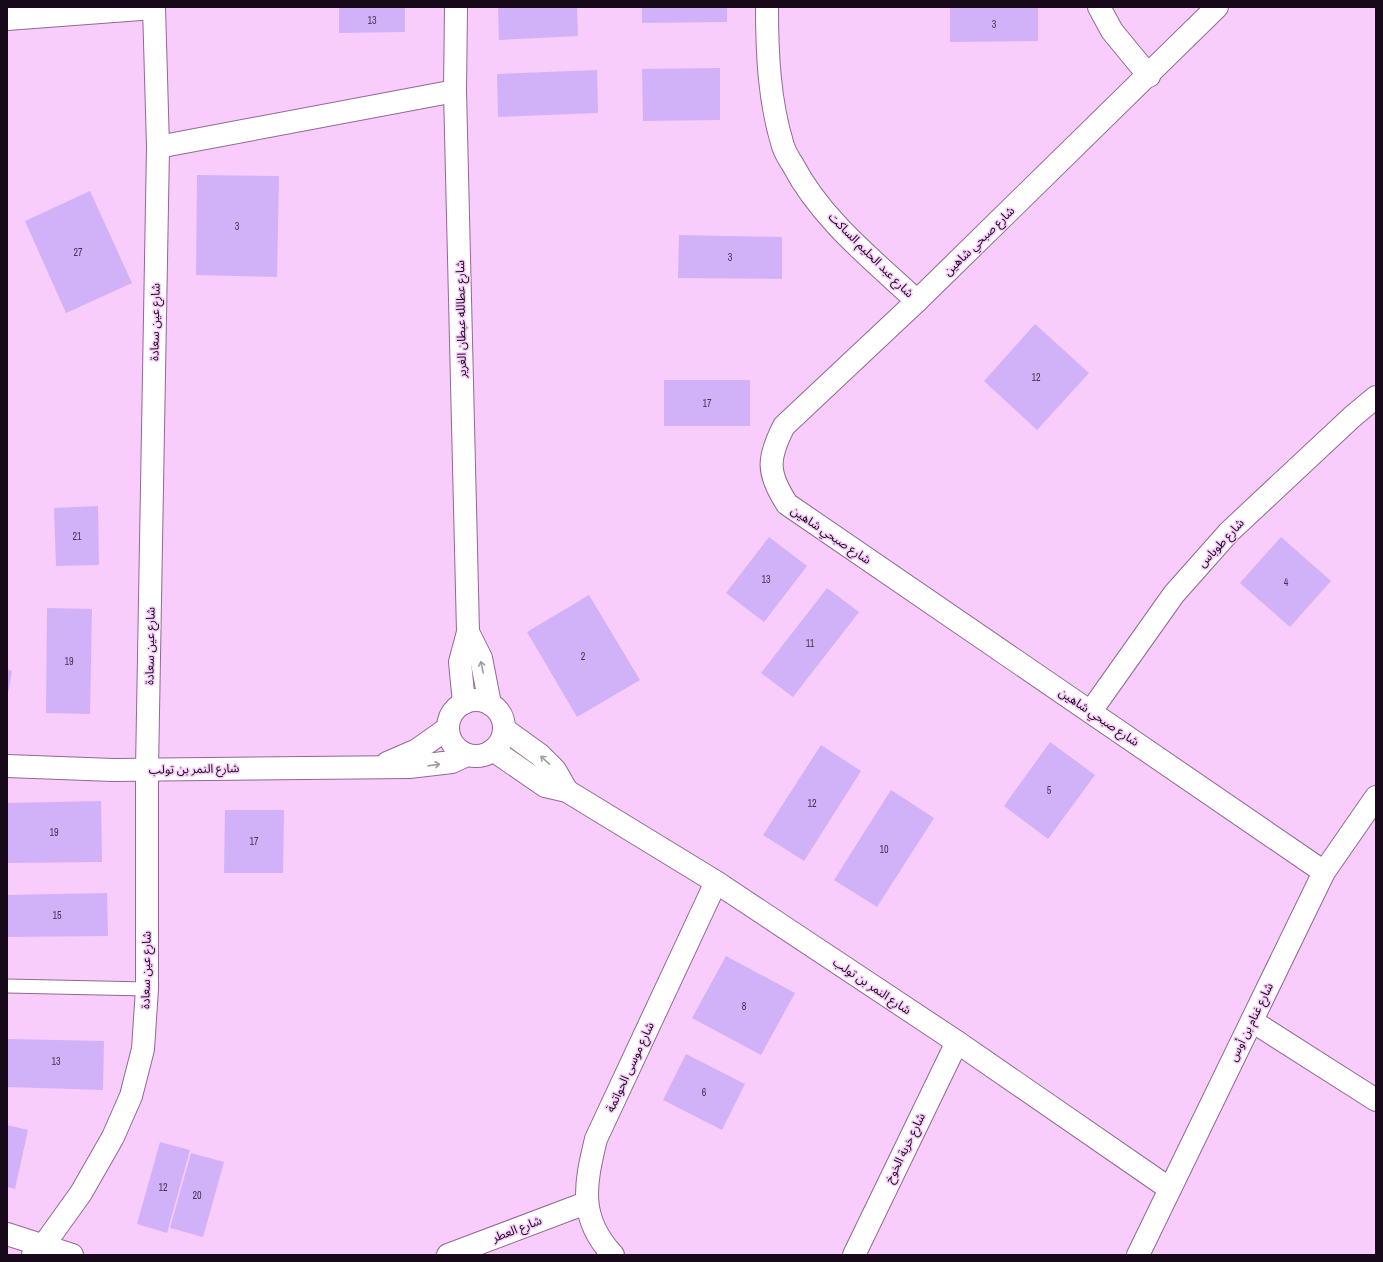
<svg xmlns="http://www.w3.org/2000/svg" width="1383" height="1262" viewBox="0 0 1383 1262" font-family="'Archivo Narrow','Noto Sans Arabic',sans-serif">
<style>
.building{fill:#d1b2f9}
.lines{fill:none;stroke-linecap:round;stroke-linejoin:round}
.service-casing{stroke:#916994;stroke-width:15}
.minor-casing{stroke:#916994;stroke-width:24}
.service{stroke:#fff;stroke-width:13}
.minor{stroke:#fff;stroke-width:22}
.oneway{stroke:#a39da3}
.labels{text-anchor:middle;stroke-width:3;stroke-linejoin:round;paint-order:stroke}
.number-label{font-size:10px;fill:#463352}
.street-label{font-size:12px;fill:#18091a;stroke:#f8ccfb}
</style>
<rect width="100%" height="100%" fill="#f8ccfb"/>
<g class="building">
<path d="M339,7h66v25l-66,1z"/>
<path d="M498,7h79l1,29 -79,4z"/>
<path d="M642,7h85v15l-85,1z"/>
<path d="M950,7h88v34l-88,1z"/>
<path d="M720,68v52l-77,1 -1,-52z"/>
<path d="M597,70l1,43 -100,4 -1,-43z"/>
<path d="M197,175l82,1 -2,101 -81,-2z"/>
<path d="M90,191l42,92 -66,30 -41,-92z"/>
<path d="M679,235l103,2v42l-104,-1z"/>
<path d="M1035,324l54,49 -52,57 -53,-49z"/>
<rect x="664" y="380" width="86" height="46"/>
<path d="M98,506l1,59 -43,1 -2,-58z"/>
<path d="M769,537l38,29 -43,56 -38,-29z"/>
<path d="M1281,537l50,44 -41,46 -50,-44z"/>
<path d="M827,588l32,24 -66,85 -32,-24z"/>
<path d="M589,595l51,85 -63,37 -50,-85z"/>
<path d="M47,608l45,1 -2,105 -44,-1z"/>
<path d="M7,669l5,2 -4,22h-1z"/>
<path d="M1050,742l45,33 -47,64 -44,-33z"/>
<path d="M821,745l40,26 -57,90 -41,-26z"/>
<path d="M891,790l43,28 -57,89 -43,-27z"/>
<path d="M101,801l1,61 -95,1v-60z"/>
<path d="M225,810h59l-1,63h-59z"/>
<path d="M107,893l1,43 -101,1v-42z"/>
<path d="M726,956l69,37 -34,62 -69,-37z"/>
<path d="M8,1039l96,2 -1,49 -96,-3z"/>
<path d="M686,1054l59,30 -23,46 -59,-30z"/>
<path d="M7,1125l21,5 -13,59 -8,-2z"/>
<path d="M160,1142l30,8 -23,83 -30,-9z"/>
<path d="M191,1153l33,9 -21,75 -33,-9z"/>
</g>
<g class="lines">
<defs>
<path id="service" d="M7,986l140,3"/>
<g id="minor">
<path d="M456,7l-1,84 13,541 -8,30 4,41"/>
<path d="M767,7c0,46 2,94 16,139 2,6 6,13 10,19 28,54 80,95 124,136"/>
<path d="M1099,7l13,24 37,45"/>
<path d="M1217,7l-300,294 -133,125c-17,33 -17,47 3,78l537,368"/>
<path d="M7,19l147,-11"/>
<path d="M158,147l297,-56"/>
<path d="M468,632l13,26 9,46"/>
<circle cx="476" cy="728" r="28"/>
<path d="M1091,711l83,-117 55,-62 123,-115 24,-20"/>
<path d="M504,729l36,26 15,15 12,21"/>
<path d="M493,750l52,36 22,5 149,91 241,160 213,147"/>
<path d="M387,763l30,-13 31,-22"/>
<path d="M7,766l106,4 296,-3 43,-5 15,-7"/>
<path d="M1252,1021l124,79"/>
<path d="M7,1234l65,21"/>
<path d="M33,1255l10,-9 38,-53 32,-56 18,-41 12,-47 4,-60v-219l11,-623 -4,-140"/>
<path d="M448,1255l138,-52"/>
<path d="M613,1255c-35,-37 -28,-71 -17,-116l120,-257"/>
<path d="M854,1255l103,-213"/>
<path d="M1138,1255l186,-383 52,-75"/>
</g>
</defs>
<use href="#service" class="service-casing"/>
<use href="#minor" class="minor-casing"/>
<use href="#service" class="service"/>
<use href="#minor" class="minor"/>
</g>
<defs><path id="oneway-shaft" d="M-6 0H5M1.5-3L5.5 0L1.5 3" fill="none" stroke-width="1.6" stroke-linecap="round" stroke-linejoin="round"/></defs>
<g class="oneway">
<use href="#oneway-shaft" transform="translate(482 667) rotate(-102)"/>
<use href="#oneway-shaft" transform="translate(545 760) rotate(-137)"/>
<use href="#oneway-shaft" transform="translate(434 765) rotate(-8)"/>
</g>
<g class="labels">
<g class="number-label">
<text x="372" y="24">13</text>
<text x="994" y="28">3</text>
<text x="237" y="230">3</text>
<text x="78" y="256">27</text>
<text x="730" y="261">3</text>
<text x="1036" y="381">12</text>
<text x="707" y="407">17</text>
<text x="77" y="540">21</text>
<text x="766" y="583">13</text>
<text x="1286" y="586">4</text>
<text x="810" y="647">11</text>
<text x="583" y="660">2</text>
<text x="69" y="665">19</text>
<text x="1049" y="794">5</text>
<text x="812" y="807">12</text>
<text x="54" y="836">19</text>
<text x="254" y="845">17</text>
<text x="884" y="853">10</text>
<text x="57" y="919">15</text>
<text x="744" y="1010">8</text>
<text x="56" y="1065">13</text>
<text x="704" y="1096">6</text>
<text x="163" y="1191">12</text>
<text x="197" y="1199">20</text>
</g>
<g class="street-label">
<text transform="translate(979 241) rotate(-44)" y="4">شارع صبحي شاهين</text>
<text transform="translate(871 255) rotate(45)" y="4">شارع عبد الحليم الساكت</text>
<text transform="translate(461 319) rotate(-91)" y="4">شارع عطالله عبطان الغرير</text>
<text transform="translate(155 322) rotate(-89)" y="4">شارع عين سعادة</text>
<text transform="translate(831 535) rotate(34)" y="4">شارع صبحي شاهين</text>
<text transform="translate(1221 543) rotate(-47)" y="4">شارع طوباس</text>
<text transform="translate(150 646) rotate(-89)" y="4">شارع عين سعادة</text>
<text transform="translate(1099 717) rotate(34)" y="4">شارع صبحي شاهين</text>
<text transform="translate(194 769) rotate(-1)" y="4">شارع النمر بن تولب</text>
<text transform="translate(146 970) rotate(-89)" y="4">شارع عين سعادة</text>
<text transform="translate(872 986) rotate(34)" y="4">شارع النمر بن تولب</text>
<text transform="translate(1251 1022) rotate(-64)" y="4">شارع غنام بن أوس</text>
<text transform="translate(630 1067) rotate(-65)" y="4">شارع موسى الحواتمة</text>
<text transform="translate(905 1148) rotate(-64)" y="4">شارع خربة الخوخ</text>
<text transform="translate(517 1229) rotate(-21)" y="4">شارع العطر</text>
</g>
</g>
<rect width="1383" height="1262" fill="none" stroke="#18091a" stroke-width="16"/>
</svg>
